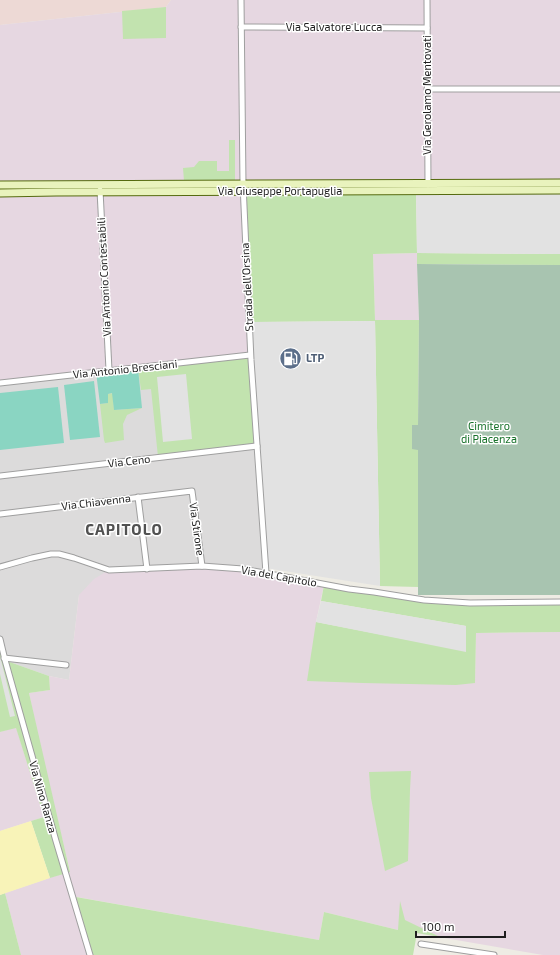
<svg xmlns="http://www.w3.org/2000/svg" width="560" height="955" viewBox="0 0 560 955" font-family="'Exo 2',sans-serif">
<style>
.residential{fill:#dcdbdb}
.commercial{fill:#edd9d5}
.industrial{fill:#e6d7e1}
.grass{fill:#c2e3af}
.sand{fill:#f8f3b8}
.cemetery{fill:#a8c4b0}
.pitch{fill:#8ad5c2}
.parking{fill:#e2e2e2}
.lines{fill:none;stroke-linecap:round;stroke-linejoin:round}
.street-casing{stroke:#9f9f9f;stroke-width:7}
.secondary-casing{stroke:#556a0f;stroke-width:9}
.street{stroke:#fff;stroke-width:5}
.secondary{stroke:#e9f3bd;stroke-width:7}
.labels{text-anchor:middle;stroke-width:3;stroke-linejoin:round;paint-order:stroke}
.street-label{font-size:11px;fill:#1e1e1e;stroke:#fff}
.service-label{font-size:11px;font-weight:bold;fill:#4e5e75;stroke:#fff;text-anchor:start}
.park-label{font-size:11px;fill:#167129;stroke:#fff}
.district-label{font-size:15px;font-weight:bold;letter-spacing:1px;fill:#515151;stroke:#fff}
</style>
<rect width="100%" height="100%" fill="#eeece4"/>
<path class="residential" d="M251,355l15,218 -187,22 -10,85 -20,-4 -45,-16 -4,-18v-258z"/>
<path class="commercial" d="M0,0h171l-5,7 -166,18z"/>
<g class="industrial">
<path d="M171,0h389v181l-133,6 -101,1 -83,-1 8,168 -251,29v-359l166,-18z"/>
<path d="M417,253l2,67 -44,1 -2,-67z"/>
<path d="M204,567l38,3 82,15 -8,37 159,61 1,-50 84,-1v323h-17l-145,-25 -74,-18 -5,28 -242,-43 13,58h-69l-16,-62 65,-22 -26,-106 -15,-72 21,-3 -1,-14 20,4 10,-85 15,-16 15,-9z"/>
<path d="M16,727l28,90 -44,14v-99z"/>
</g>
<g class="grass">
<path d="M166,7v31l-43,1 -1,-28z"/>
<path d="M229,140h6v40l-51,1 -1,-13 11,-1 5,-6h18v10h12z"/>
<path d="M416,191l1,62 143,1v11l-143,-1v-11l-44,1 2,66h44l-1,105h-6l1,24h5v138l-38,-1 -5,-265 -126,1 -6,-130z"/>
<path d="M250,355l7,91 -99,11 -7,-68 -10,1 -3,-22z"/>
<path d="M113,393l1,17 28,-2 -15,7 -4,9 1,16 -19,3 -1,-3 -4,-36 8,-1v-9z"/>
<path d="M324,585l143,20h93v27l-84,1 -1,50 -19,2 -93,-2 -56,-2 9,-59 150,29v-25l-145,-25z"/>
<path d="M0,642l4,18 45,16 1,14 -21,3 41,179 -20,6 -19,-57 13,-4 -28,-89 -16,4z"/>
<path d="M411,771l-1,19 -2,71 -23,10 -14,-73 -2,-26z"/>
<path d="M5,893l16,62h-21v-60z"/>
<path d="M76,897l243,43 5,-28 74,18 2,-29 5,19 35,17 -23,-4 -4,22h-323z"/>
</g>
<path class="sand" d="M31,821l19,57 -50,17v-64z"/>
<path class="cemetery" d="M417,264l143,1v330h-142v-145l-6,-1v-24h6l1,-105z"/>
<g class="pitch">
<path d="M138,368l4,40 -28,2 -2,-17 -4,1v9l-8,1 -4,-32z"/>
<path d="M94,381l6,56 -30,3 -6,-55z"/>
<path d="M58,387l6,56 -64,7v-57z"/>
</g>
<g class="parking">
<path d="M560,190v64l-143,-1 -1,-62z"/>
<path d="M375,321l5,265 -115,-18 -16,-246z"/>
<path d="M186,374l6,65 -29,3 -6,-65z"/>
<path d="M321,601l145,25v26l-150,-30z"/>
<path d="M0,656l15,60 -5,1 -10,-43z"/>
</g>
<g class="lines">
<defs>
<g id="street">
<path d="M241,0l2,184 8,176 15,213"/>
<path d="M427,0l1,185"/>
<path d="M241,27l186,1"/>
<path d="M427,89h133"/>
<path d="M100,190l9,180"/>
<path d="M0,383l250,-28"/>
<path d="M0,476l257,-30"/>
<path d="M138,497l9,72"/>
<path d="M0,514l192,-23 10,75"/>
<path d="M0,567l32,-9 19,-4h8l15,4 35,12 93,-4 41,3 106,20 25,3 50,8 46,3 90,-1"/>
<path d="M0,639l5,21 51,181 34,114"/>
<path d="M4,658l62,7"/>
<path d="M421,944l73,11"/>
</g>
<g id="secondary">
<path d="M0,185l560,-2"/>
<path d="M0,193l56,-1 504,-2"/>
</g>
</defs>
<use href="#street" class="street-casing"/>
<use href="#secondary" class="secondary-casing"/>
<use href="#street" class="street"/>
<use href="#secondary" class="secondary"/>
</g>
<defs>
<symbol id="fuel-disc" viewBox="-11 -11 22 22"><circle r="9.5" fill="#5c6f8a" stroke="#fff"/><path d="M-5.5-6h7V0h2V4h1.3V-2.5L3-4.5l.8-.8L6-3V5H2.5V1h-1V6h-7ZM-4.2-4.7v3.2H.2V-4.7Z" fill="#fff"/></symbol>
</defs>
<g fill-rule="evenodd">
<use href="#fuel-disc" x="278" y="346" width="25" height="25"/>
</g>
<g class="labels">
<g class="street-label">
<text x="334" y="31">Via Salvatore Lucca</text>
<text transform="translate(427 95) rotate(-90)" y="4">Via Gerolamo Mentovati</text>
<text x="280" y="195">Via Giuseppe Portapuglia</text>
<text transform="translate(104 277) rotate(-93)" y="4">Via Antonio Contestabili</text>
<text transform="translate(247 287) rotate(-93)" y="4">Strada dell'Orsina</text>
<text transform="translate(125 369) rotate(-6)" y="4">Via Antonio Bresciani</text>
<text transform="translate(129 461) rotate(-7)" y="4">Via Ceno</text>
<text transform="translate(96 502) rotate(-7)" y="4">Via Chiavenna</text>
<text transform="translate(197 529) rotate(82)" y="4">Via Stirone</text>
<text transform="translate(279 576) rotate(10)" y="4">Via del Capitolo</text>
<text transform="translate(43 797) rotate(74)" y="4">Via Nino Ranza</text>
</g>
<g class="service-label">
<text x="306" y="362">LTP</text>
</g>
<g class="park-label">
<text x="489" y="430">Cimitero<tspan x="489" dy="13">di Piacenza</tspan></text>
</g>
<g class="district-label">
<text x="124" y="535">CAPITOLO</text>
</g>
</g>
<path d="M416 931v6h89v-6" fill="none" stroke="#1e1e1e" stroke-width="2"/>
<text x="422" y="931" font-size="12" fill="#1e1e1e" stroke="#ffffff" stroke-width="3" paint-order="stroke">100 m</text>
</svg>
